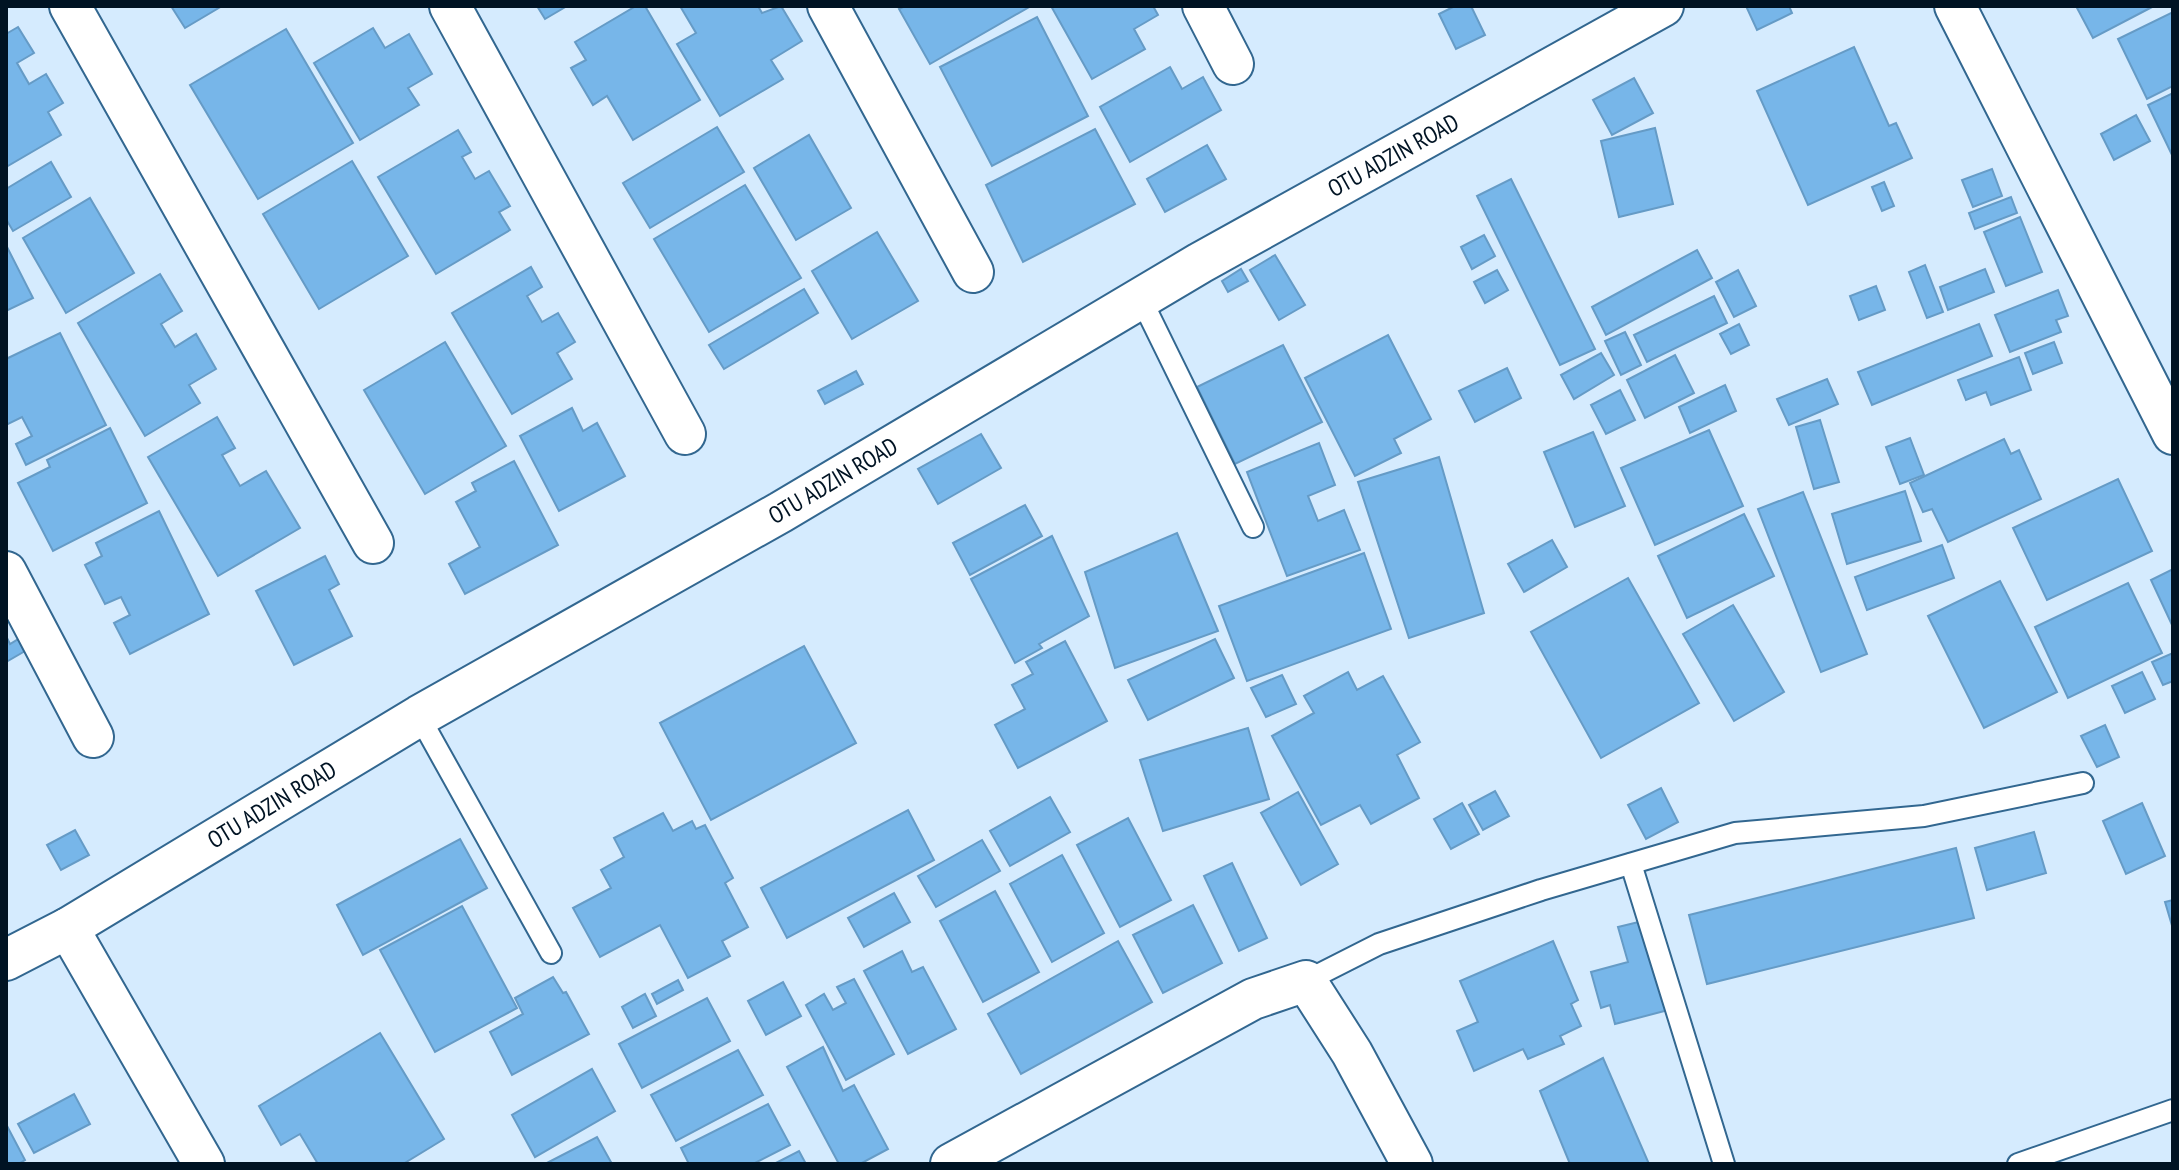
<svg xmlns="http://www.w3.org/2000/svg" width="2179" height="1170" viewBox="0 0 2179 1170" font-family="'PT Sans Narrow',sans-serif">
<style>
.building{fill:#77b6e9;stroke:#659bc6;stroke-width:2}
.lines{fill:none;stroke-linecap:round;stroke-linejoin:round}
.service-casing{stroke:#326790;stroke-width:24}
.minor-casing{stroke:#326790;stroke-width:44}
.service{stroke:#fff;stroke-width:20}
.minor{stroke:#fff;stroke-width:40}
.labels{text-anchor:middle;stroke-width:6;stroke-linejoin:round;paint-order:stroke}
.street-label{font-size:24px;fill:#001323;stroke:#f5f5f5}
</style>
<rect width="100%" height="100%" fill="#d5ebfe"/>
<g class="building">
<path d="M171,6h51l-37,22z"/>
<path d="M537,6h30l-22,13z"/>
<path d="M636,6h9l55,94 -67,40 -26,-44 -14,9 -22,-37 15,-8 -11,-18z"/>
<path d="M680,6h78l4,7 19,-7 21,35 -31,19 12,19 -63,37 -43,-72 19,-11z"/>
<path d="M905,6h126l-101,58 -31,-55z"/>
<path d="M1051,6h102l5,9 -24,14 11,20 -53,30z"/>
<path d="M1455,6h16l14,29 -29,14 -17,-35z"/>
<path d="M1746,6h43l3,7 -35,17z"/>
<path d="M2076,6h78l-61,32z"/>
<path d="M2173,12v74l-26,13 -29,-60z"/>
<path d="M1037,17l51,99 -96,50 -52,-99z"/>
<path d="M18,27l16,26 -17,10 12,21 17,-10 17,29 -15,9 13,23 -55,32v-133z"/>
<path d="M373,28l12,20 24,-14 23,40 -24,14 11,17 -59,35 -46,-77z"/>
<path d="M286,29l67,114 -95,56 -68,-114z"/>
<path d="M1854,47l35,79 7,-3 16,35 -104,47 -51,-114z"/>
<path d="M1170,67l12,22 21,-12 18,33 -91,52 -30,-55z"/>
<path d="M1634,78l19,35 -41,22 -19,-35z"/>
<path d="M2173,93v64l-25,-52z"/>
<path d="M2136,115l14,26 -36,19 -13,-26z"/>
<path d="M717,127l27,45 -94,56 -27,-45z"/>
<path d="M1655,128l18,76 -54,13 -18,-76z"/>
<path d="M1095,129l40,75 -112,58 -37,-77z"/>
<path d="M458,130l13,22 -9,5 13,22 14,-8 21,35 -11,6 11,18 -74,44 -58,-97z"/>
<path d="M809,135l42,73 -55,32 -42,-72z"/>
<path d="M1207,145l19,34 -61,33 -18,-33z"/>
<path d="M352,161l56,95 -89,53 -56,-95z"/>
<path d="M51,162l20,35 -58,34 -7,-12v-30z"/>
<path d="M1992,169l10,27 -29,11 -11,-27z"/>
<path d="M1511,179l84,170 -35,16 -83,-169z"/>
<path d="M1884,182l10,24 -12,5 -10,-24z"/>
<path d="M745,185l56,93 -92,54 -55,-93z"/>
<path d="M2011,197l6,16 -42,16 -6,-16z"/>
<path d="M90,198l44,75 -68,40 -43,-75z"/>
<path d="M2020,217l22,55 -36,14 -22,-54z"/>
<path d="M877,232l41,69 -66,38 -40,-68z"/>
<path d="M1484,235l11,21 -23,13 -11,-22z"/>
<path d="M6,245l27,53 -27,13z"/>
<path d="M1697,250l15,28 -106,57 -14,-28z"/>
<path d="M1275,255l30,50 -26,15 -29,-50z"/>
<path d="M1925,265l18,47 -16,6 -18,-46z"/>
<path d="M531,267l11,20 -15,9 15,26 16,-9 17,29 -18,11 15,26 -60,35 -60,-101z"/>
<path d="M1241,269l7,12 -20,11 -6,-11z"/>
<path d="M1985,269l9,23 -46,18 -8,-23z"/>
<path d="M1497,270l11,20 -23,13 -11,-21z"/>
<path d="M1738,270l18,36 -22,11 -18,-35z"/>
<path d="M160,274l22,37 -21,13 14,23 21,-13 20,35 -27,16 11,18 -55,33 -67,-113z"/>
<path d="M1876,286l9,24 -26,10 -9,-24z"/>
<path d="M804,289l14,24 -94,56 -15,-24z"/>
<path d="M2058,290l10,26 -12,4 5,12 -51,20 -15,-37z"/>
<path d="M1714,296l13,27 -80,39 -13,-27z"/>
<path d="M1739,324l10,21 -18,9 -11,-20z"/>
<path d="M1979,324l13,32 -120,49 -14,-33z"/>
<path d="M1625,332l16,33 -20,10 -16,-34z"/>
<path d="M60,333l46,92 -80,40 -10,-21 16,-8 -10,-19 -16,8v-66z"/>
<path d="M1388,335l43,84 -37,20 7,14 -46,23 -50,-98z"/>
<path d="M445,342l61,104 -81,48 -61,-104z"/>
<path d="M2054,342l8,21 -29,11 -8,-21z"/>
<path d="M1283,345l39,77 -87,42 -38,-77z"/>
<path d="M1601,353l13,22 -40,24 -13,-24z"/>
<path d="M1675,355l19,38 -49,25 -18,-38z"/>
<path d="M2019,357l12,33 -40,15 -5,-13 -20,8 -8,-20z"/>
<path d="M1507,368l14,30 -46,24 -16,-31z"/>
<path d="M856,371l7,13 -38,20 -7,-13z"/>
<path d="M1827,379l11,25 -49,21 -12,-26z"/>
<path d="M1725,385l11,26 -46,22 -11,-26z"/>
<path d="M1620,390l15,30 -29,14 -15,-29z"/>
<path d="M572,408l11,23 14,-8 28,53 -66,35 -39,-75z"/>
<path d="M217,417l18,31 -13,7 18,31 26,-15 34,57 -82,48 -70,-119z"/>
<path d="M1820,420l19,62 -25,7 -18,-62z"/>
<path d="M110,428l37,75 -94,48 -35,-68 32,-16 -3,-7z"/>
<path d="M1709,430l34,76 -88,39 -34,-77z"/>
<path d="M1593,432l32,74 -50,21 -31,-75z"/>
<path d="M981,434l20,34 -63,36 -20,-35z"/>
<path d="M1910,438l14,37 -24,9 -14,-37z"/>
<path d="M2004,439l7,15 8,-4 22,49 -93,43 -16,-33 -9,3 -13,-29z"/>
<path d="M1319,443l16,42 -27,11 10,25 26,-11 16,40 -73,26 -40,-104z"/>
<path d="M1439,457l45,156 -75,25 -51,-156z"/>
<path d="M514,461l44,84 -93,49 -16,-30 31,-17 -24,-45 20,-11 -4,-8z"/>
<path d="M2118,479l34,72 -105,49 -34,-72z"/>
<path d="M1905,491l16,50 -74,23 -15,-50z"/>
<path d="M1803,492l64,162 -46,18 -63,-163z"/>
<path d="M1025,505l17,31 -72,39 -17,-32z"/>
<path d="M159,511l50,103 -79,40 -16,-31 16,-8 -9,-18 -16,7 -20,-39 17,-9 -6,-13z"/>
<path d="M1744,514l30,62 -87,42 -29,-62z"/>
<path d="M1177,533l41,98 -103,37 -30,-96z"/>
<path d="M1052,536l37,80 -50,28 3,4 -27,15 -44,-84z"/>
<path d="M1552,540l15,27 -43,25 -16,-28z"/>
<path d="M1942,545l12,33 -87,32 -12,-33z"/>
<path d="M1364,553l27,76 -144,52 -28,-75z"/>
<path d="M325,556l14,28 -10,6 23,46 -58,29 -38,-74z"/>
<path d="M2173,569v58l-22,-47z"/>
<path d="M1628,578l71,125 -98,55 -70,-126z"/>
<path d="M2000,581l57,111 -73,36 -56,-112z"/>
<path d="M2128,583l34,70 -94,45 -33,-71z"/>
<path d="M1733,605l51,87 -50,29 -51,-87z"/>
<path d="M25,635l7,12 -26,15v-26l4,8z"/>
<path d="M1215,639l19,39 -86,42 -20,-40z"/>
<path d="M1065,641l42,80 -89,47 -23,-43 30,-16 -13,-24 21,-11 -7,-12z"/>
<path d="M804,646l52,97 -145,77 -51,-97z"/>
<path d="M2173,653v28l-10,4 -11,-23z"/>
<path d="M1348,672l9,18 26,-14 37,66 -23,13 22,43 -48,26 -11,-19 -39,20 -49,-89 42,-23 -10,-17z"/>
<path d="M2142,672l13,27 -30,14 -13,-27z"/>
<path d="M1282,675l14,29 -30,13 -15,-29z"/>
<path d="M2105,725l14,32 -22,10 -16,-31z"/>
<path d="M1248,728l21,71 -106,32 -23,-71z"/>
<path d="M1661,788l17,34 -32,17 -18,-34z"/>
<path d="M1495,791l14,25 -26,14 -14,-25z"/>
<path d="M1298,792l40,72 -37,21 -40,-72z"/>
<path d="M1050,797l20,35 -60,34 -20,-35z"/>
<path d="M1462,803l17,31 -28,15 -17,-30z"/>
<path d="M2142,803l23,53 -39,18 -23,-53z"/>
<path d="M908,810l26,50 -147,78 -26,-50z"/>
<path d="M663,813l10,18 19,-10 4,8 9,-4 28,53 -8,5 23,44 -26,14 8,15 -42,22 -28,-53 -60,32 -27,-49 38,-20 -10,-18 23,-13 -10,-19z"/>
<path d="M1128,818l43,82 -51,27 -43,-82z"/>
<path d="M75,830l14,25 -28,15 -14,-25z"/>
<path d="M2034,832l12,41 -59,17 -12,-42z"/>
<path d="M460,839l27,49 -124,67 -26,-50z"/>
<path d="M982,840l18,31 -64,36 -18,-31z"/>
<path d="M1956,848l18,70 -267,66 -18,-69z"/>
<path d="M1062,855l42,78 -52,29 -42,-78z"/>
<path d="M1232,863l35,75 -28,13 -35,-75z"/>
<path d="M995,891l44,81 -56,30 -43,-81z"/>
<path d="M894,893l16,29 -46,25 -16,-29z"/>
<path d="M2173,900v29l-8,-27z"/>
<path d="M1193,905l29,58 -59,30 -30,-58z"/>
<path d="M462,906l55,102 -82,44 -55,-102z"/>
<path d="M1647,920l25,89 -57,15 -5,-19 -9,3 -10,-36 37,-10 -10,-35z"/>
<path d="M1118,941l34,61 -131,72 -33,-60z"/>
<path d="M1553,941l25,59 -7,4 10,22 -21,10 4,8 -36,15 -5,-10 -49,22 -17,-40 21,-9 -18,-41z"/>
<path d="M902,951l10,21 11,-5 33,62 -48,25 -44,-83z"/>
<path d="M553,977l10,16 3,-1 23,42 -77,41 -22,-43 33,-18 -8,-16z"/>
<path d="M854,979l40,75 -48,26 -40,-75 18,-11 9,16 13,-7 -9,-16z"/>
<path d="M678,980l5,10 -26,14 -5,-10z"/>
<path d="M783,982l18,34 -35,19 -18,-34z"/>
<path d="M645,994l11,22 -23,12 -11,-21z"/>
<path d="M707,998l23,43 -88,47 -23,-44z"/>
<path d="M380,1033l64,106 -41,25h-85l-18,-30 -19,11 -22,-39z"/>
<path d="M823,1047l20,44 11,-6 34,64 -28,15h-21l-52,-97z"/>
<path d="M738,1050l25,45 -87,46 -25,-46z"/>
<path d="M1603,1058l46,106h-79l-30,-73z"/>
<path d="M592,1069l23,42 -80,46 -23,-42z"/>
<path d="M74,1094l16,30 -56,29 -16,-29z"/>
<path d="M768,1104l22,41 -37,19h-64l-8,-16z"/>
<path d="M6,1124l19,36 -7,4h-12z"/>
<path d="M597,1137l15,27h-67z"/>
<path d="M799,1151l7,13h-32z"/>
</g>
<g class="lines">
<defs>
<g id="service">
<path d="M1141,299l112,228"/>
<path d="M419,716l132,237"/>
<path d="M1631,864l93,300"/>
<path d="M1306,981l73,-37 162,-54 194,-57 189,-17 159,-33"/>
<path d="M2018,1164l155,-54"/>
</g>
<g id="minor">
<path d="M70,6l303,537"/>
<path d="M450,6l235,428"/>
<path d="M828,6l145,266"/>
<path d="M1203,6l30,58"/>
<path d="M1955,6l218,428"/>
<path d="M6,572l87,165"/>
<path d="M68,928l136,236"/>
<path id="s1" d="M6,960l62,-32 351,-212 362,-204 419,-249 463,-257"/>
<path d="M951,1164l302,-165 53,-18 46,72 60,111"/>
</g>
</defs>
<use href="#service" class="service-casing"/>
<use href="#minor" class="minor-casing"/>
<use href="#service" class="service"/>
<use href="#minor" class="minor"/>
</g>
<g class="labels">
<g class="street-label">
<text dy="8" stroke="none"><textPath href="#s1" startOffset="1604">OTU ADZIN ROAD</textPath></text>
<text dy="8" stroke="none"><textPath href="#s1" startOffset="956">OTU ADZIN ROAD</textPath></text>
<text dy="8" stroke="none"><textPath href="#s1" startOffset="308">OTU ADZIN ROAD</textPath></text>
</g>
</g>
<rect width="2179" height="1170" fill="none" stroke="#001323" stroke-width="16"/>
</svg>
